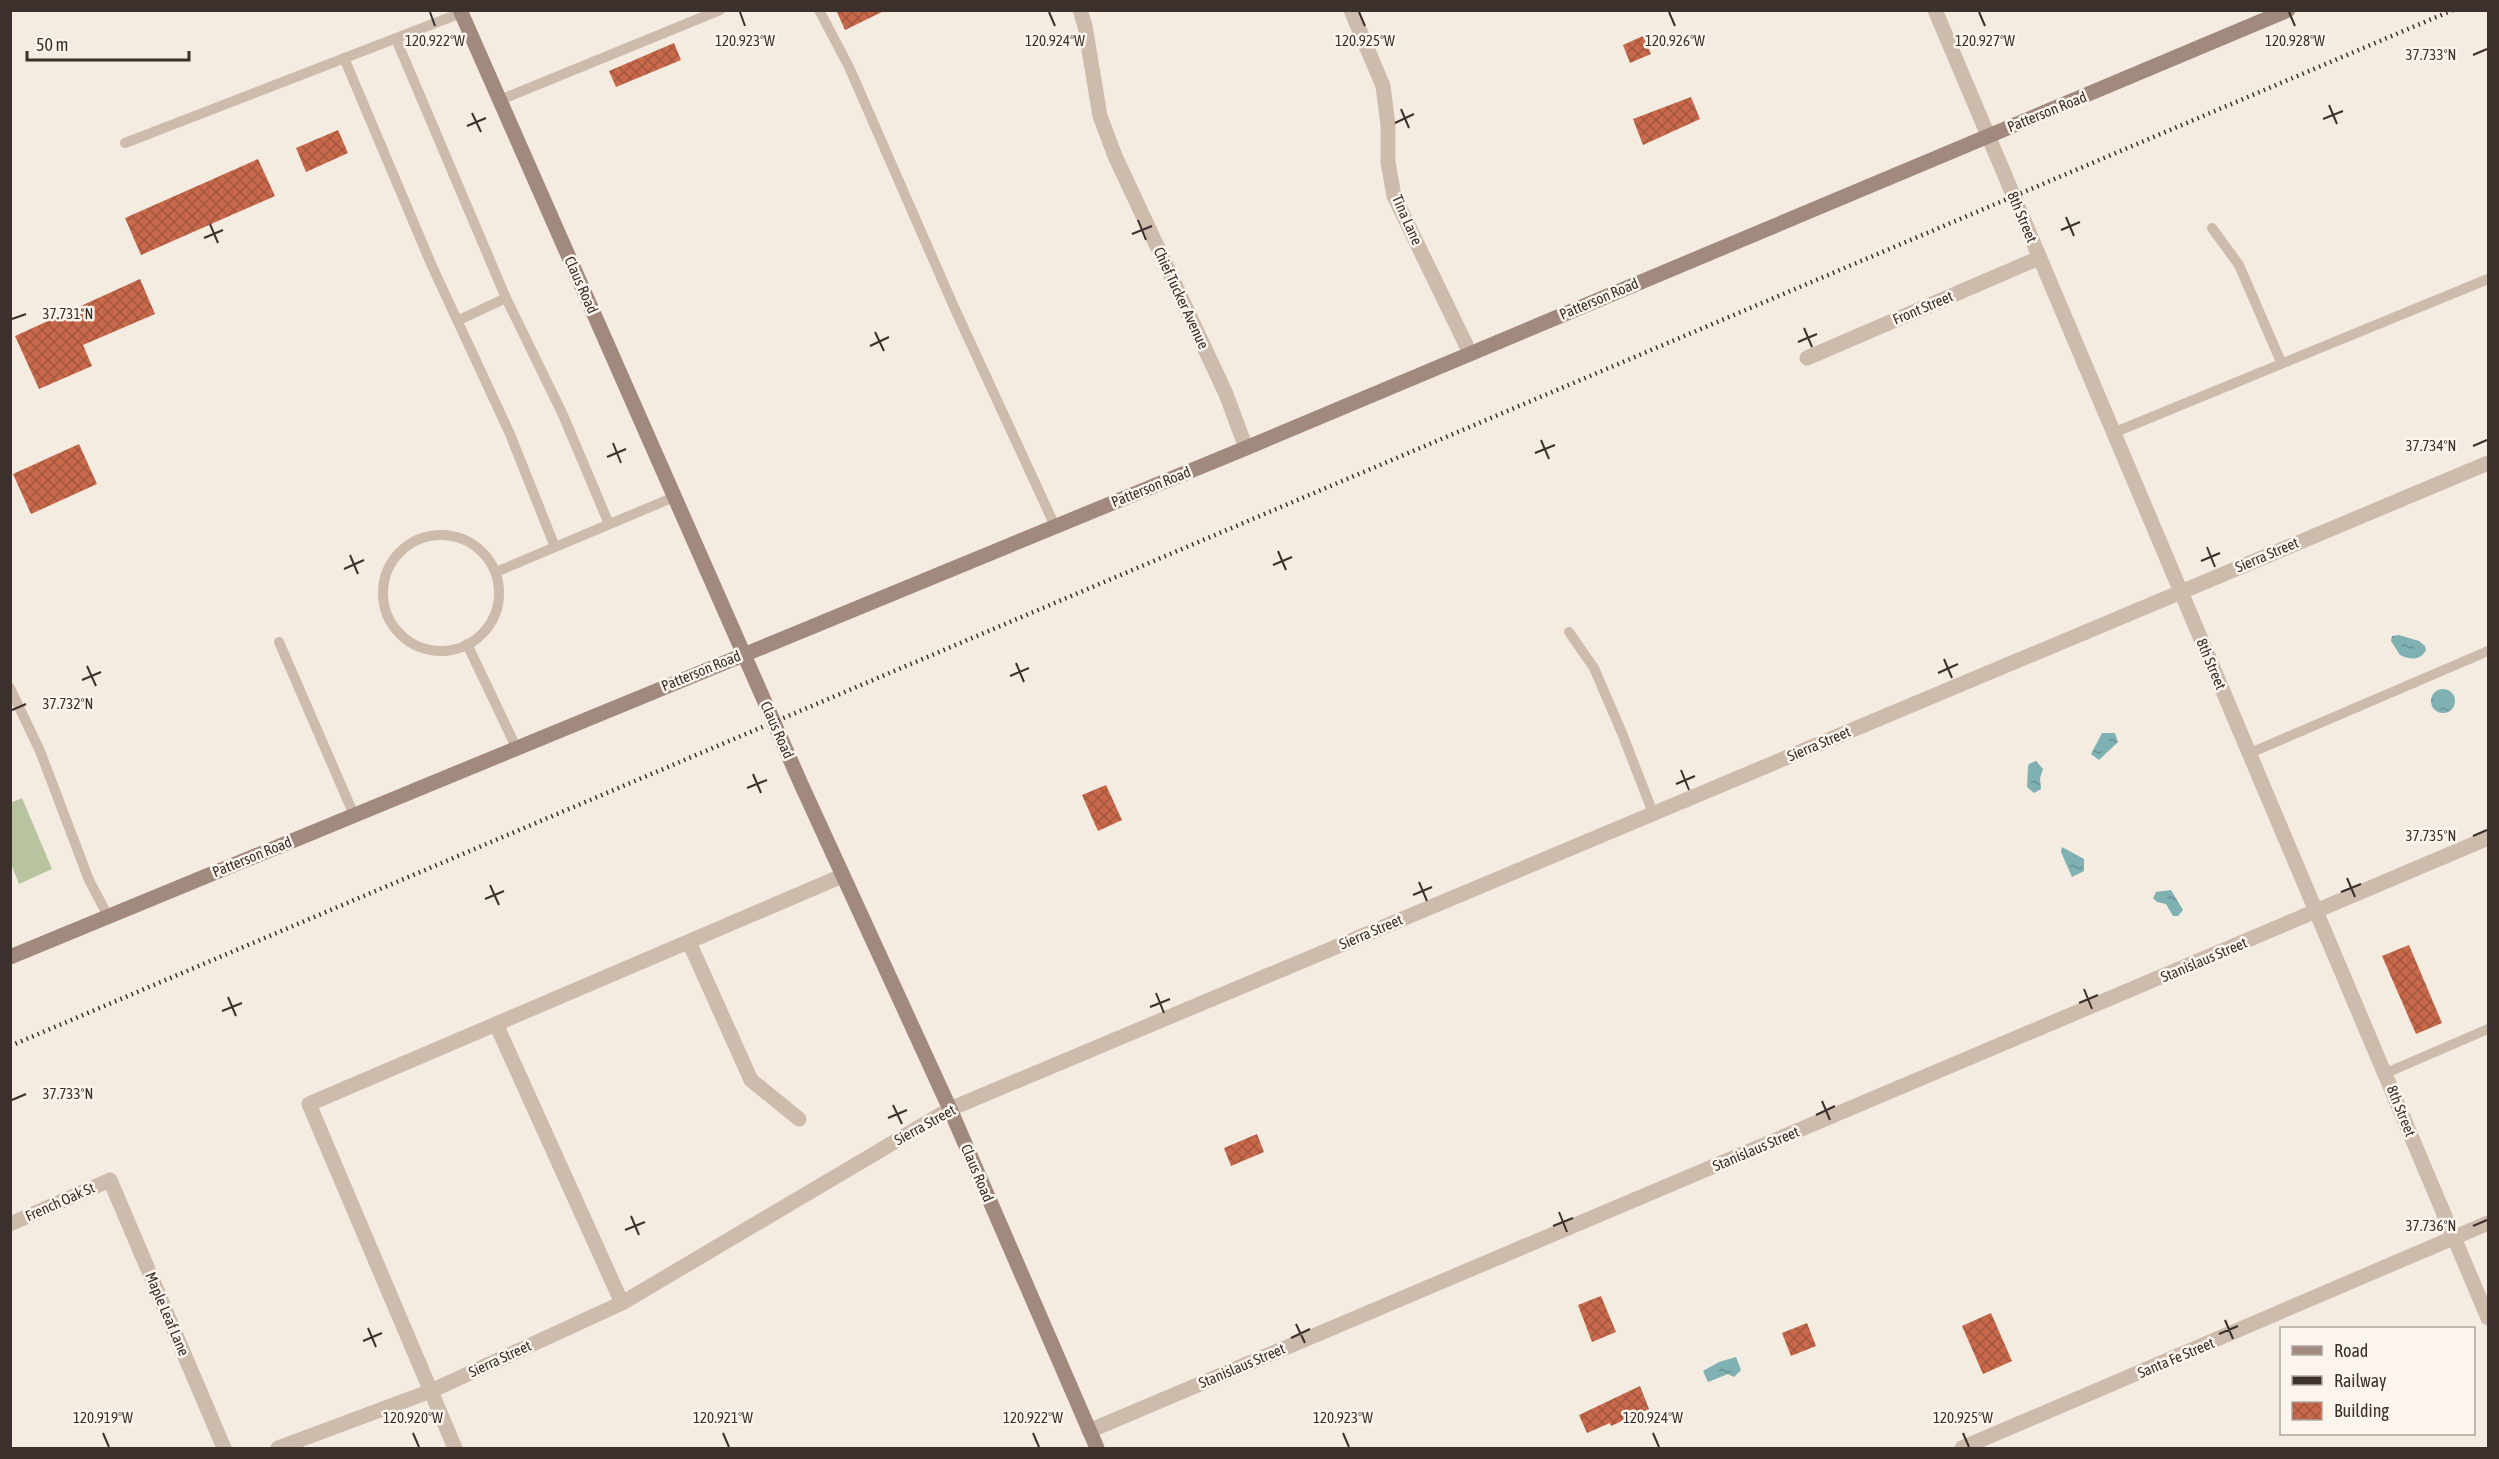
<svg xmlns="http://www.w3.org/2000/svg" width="2499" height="1459" viewBox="0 0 2499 1459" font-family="'Asap Condensed',sans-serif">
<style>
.green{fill:#b8c4a0}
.water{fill:url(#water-ripples)}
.building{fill:url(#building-cross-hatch)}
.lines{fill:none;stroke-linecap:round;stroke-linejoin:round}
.service{stroke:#cdbbac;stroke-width:10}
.minor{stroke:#cdbbac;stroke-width:15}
.secondary{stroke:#a18a7d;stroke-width:15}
.rail{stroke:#3b302b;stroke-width:4.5;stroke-dasharray:1.5 4.5;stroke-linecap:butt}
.ticks{fill:none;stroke:#3b302b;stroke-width:2}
.labels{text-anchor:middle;stroke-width:5;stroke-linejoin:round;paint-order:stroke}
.street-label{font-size:15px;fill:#3b302b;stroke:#fbf5ee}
.ticks-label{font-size:15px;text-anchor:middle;fill:#3b302b;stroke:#fbf5ee;stroke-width:5;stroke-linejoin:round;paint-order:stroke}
</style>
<defs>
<pattern id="water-ripples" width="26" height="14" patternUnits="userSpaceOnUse" patternTransform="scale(1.5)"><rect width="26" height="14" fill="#7fb0b2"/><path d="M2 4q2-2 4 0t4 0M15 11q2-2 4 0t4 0" fill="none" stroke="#699091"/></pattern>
<pattern id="building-cross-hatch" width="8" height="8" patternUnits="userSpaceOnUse" patternTransform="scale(1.5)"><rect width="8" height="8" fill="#c8694b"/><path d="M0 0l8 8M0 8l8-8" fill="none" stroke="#a4573f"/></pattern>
</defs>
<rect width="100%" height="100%" fill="#f4ebe1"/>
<path class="green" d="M22,798l30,71 -33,15 -8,-20 -1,-61z"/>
<g class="water">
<path d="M2399,635l20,6 6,5 1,4c-6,11 -16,10 -26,5l-9,-14 1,-5z"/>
<circle cx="2443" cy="701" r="12"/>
<path d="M2102,733h13l3,9 -19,18 -8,-6z"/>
<path d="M2036,761l7,8 -3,9 1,11 -7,4 -7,-6 1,-20 1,-3z"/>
<path d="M2062,847l22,12v12l-12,6 -11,-25z"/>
<path d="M2171,890l12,20 -5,6h-5l-7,-12 -9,-2 -4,-4 3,-6z"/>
<path d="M1736,1357l5,13 -7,7 -6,-3 -20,8 -5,-11 16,-9z"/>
</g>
<g class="building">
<path d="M836,10h50l-41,20z"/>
<path d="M1643,36l8,18 -21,9 -7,-18z"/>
<path d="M674,43l7,17 -65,27 -7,-16z"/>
<path d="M1691,97l9,22 -57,26 -10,-26z"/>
<path d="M338,130l10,23 -42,19 -10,-24z"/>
<path d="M258,159l17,37 -134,59 -16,-37z"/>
<path d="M140,279l15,35 -72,31 9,21 -53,23 -24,-53z"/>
<path d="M79,444l18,40 -66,30 -18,-40z"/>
<path d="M1106,785l16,35 -24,11 -16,-36z"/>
<path d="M2409,945l33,78 -26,11 -34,-78z"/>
<path d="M1257,1134l7,18 -33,14 -7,-18z"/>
<path d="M1601,1296l15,36 -24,10 -14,-37z"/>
<path d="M1991,1313l21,48 -29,13 -21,-48z"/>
<path d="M1807,1323l9,23 -25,10 -9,-23z"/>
<path d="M1640,1386l9,23 -38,17 -1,-3 -23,10 -8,-18z"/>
</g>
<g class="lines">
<g class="service">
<path d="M819,10l30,57 105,240 101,219"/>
<path d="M396,39l110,259 57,117 46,109"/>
<path d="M344,58l88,208 78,168 45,113"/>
<path d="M500,100l220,-90"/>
<path d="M125,143l336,-130"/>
<path d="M2212,228l27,37 42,97"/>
<path d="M459,320l47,-22"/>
<path d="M2113,433l375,-154"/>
<circle cx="441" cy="593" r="58"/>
<path d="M496,572l178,-75"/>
<path d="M1569,632l25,36 28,65 31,80"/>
<path d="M279,642l75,173"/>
<path d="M467,644l49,103"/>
<path d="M10,688l30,63 49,129 19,36"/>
<path d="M2250,753l238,-102"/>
<path d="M2386,1073l102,-44"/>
</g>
<g class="minor">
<path d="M1080,10l5,16 15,90 15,40 111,238 20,54"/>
<path d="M1351,10l32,76 5,39v37l6,34 76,157"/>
<path d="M1935,10l553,1308"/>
<path d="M1807,358l232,-100"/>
<path d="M689,942l62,138 48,39"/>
<path d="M496,1024l126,279"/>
<path d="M10,1224l100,-44 114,268"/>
<path d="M1089,1431l1399,-593"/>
<path d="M278,1448l153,-57 191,-88 328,-194 1538,-646"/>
<path d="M455,1448l-146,-344 533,-228"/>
<path d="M1962,1448l526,-225"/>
</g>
<g class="secondary">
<path d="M460,10l341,774 149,325 147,339"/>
<path d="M10,957l1236,-509 1042,-438"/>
</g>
<path class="rail" d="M10,1046l2443,-1036"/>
</g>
<path class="ticks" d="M430,12l5,14M740,12l5,14M1049,12l6,14M1359,12l6,14M1669,12l6,14M1979,12l6,14M2289,12l6,14M2473,55l14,-6M2329,105l8,19M1401,109l8,19M472,113l9,19M2323,119l20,-8M1395,123l19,-9M467,126l19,-8M2066,217l8,19M1138,220l8,20M210,224l8,19M2061,230l19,-8M1132,234l20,-8M204,238l19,-8M12,319l14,-5M1804,328l8,19M875,332l9,19M1798,342l19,-8M870,346l19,-9M1541,440l8,19M613,443l8,20M2473,446l14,-6M1535,453l20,-8M607,457l19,-8M2207,547l8,20M1278,551l8,19M350,555l8,19M2201,561l19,-8M1273,565l19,-8M344,569l20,-9M1944,659l8,19M1016,663l8,19M87,666l9,20M1938,673l20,-9M1010,676l19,-8M82,680l19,-8M12,710l14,-6M1681,770l8,20M753,774l8,19M1676,784l19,-8M747,788l20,-8M2473,836l14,-6M2347,878l8,19M1419,882l8,19M490,885l9,20M2341,892l20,-8M1413,895l19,-8M485,899l19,-8M2084,989l8,20M1156,993l8,20M228,997l8,19M2079,1003l19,-8M1150,1007l20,-8M222,1011l20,-8M12,1100l14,-6M1822,1101l8,19M893,1105l9,19M1816,1115l19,-9M888,1118l19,-8M1559,1212l8,20M631,1216l8,19M1553,1226l20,-8M2473,1226l14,-6M625,1230l20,-8M2225,1320l8,19M1296,1324l9,19M368,1328l8,19M2219,1334l19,-8M1291,1338l19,-9M363,1341l19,-8M103,1433l6,14M413,1433l6,14M723,1433l6,14M1033,1433l6,14M1343,1433l6,14M1653,1433l6,14M1963,1433l6,14"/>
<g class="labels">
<g class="street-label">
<text transform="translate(2047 112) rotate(-22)" y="5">Patterson Road</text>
<text transform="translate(2022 217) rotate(67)" y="5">8th Street</text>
<text transform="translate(1407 220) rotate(66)" y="5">Tina Lane</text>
<text transform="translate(581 285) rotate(66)" y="5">Claus Road</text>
<text transform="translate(1181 298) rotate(65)" y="5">Chief Tucker Avenue</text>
<text transform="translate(1599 299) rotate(-23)" y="5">Patterson Road</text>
<text transform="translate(1923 308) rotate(-23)" y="5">Front Street</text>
<text transform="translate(1151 487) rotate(-22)" y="5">Patterson Road</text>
<text transform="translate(2267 555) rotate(-23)" y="5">Sierra Street</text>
<text transform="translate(2211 664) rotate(67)" y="5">8th Street</text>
<text transform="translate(701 671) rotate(-22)" y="5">Patterson Road</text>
<text transform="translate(777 730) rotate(66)" y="5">Claus Road</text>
<text transform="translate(1819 744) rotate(-23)" y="5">Sierra Street</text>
<text transform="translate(252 857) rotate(-22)" y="5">Patterson Road</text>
<text transform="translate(1371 932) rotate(-23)" y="5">Sierra Street</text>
<text transform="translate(2204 960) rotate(-23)" y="5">Stanislaus Street</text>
<text transform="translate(2401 1111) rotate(68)" y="5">8th Street</text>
<text transform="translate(925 1125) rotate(-29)" y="5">Sierra Street</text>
<text transform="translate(1756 1149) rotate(-23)" y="5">Stanislaus Street</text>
<text transform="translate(977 1173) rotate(67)" y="5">Claus Road</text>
<text transform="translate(60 1202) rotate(-24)" y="5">French Oak St</text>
<text transform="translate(167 1314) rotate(67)" y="5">Maple Leaf Lane</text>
<text transform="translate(2176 1358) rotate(-23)" y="5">Santa Fe Street</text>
<text transform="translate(500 1359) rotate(-25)" y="5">Sierra Street</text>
<text transform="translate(1242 1366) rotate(-23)" y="5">Stanislaus Street</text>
</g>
</g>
<g class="ticks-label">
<text x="435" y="46">120.922°W</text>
<text x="745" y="46">120.923°W</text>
<text x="1055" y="46">120.924°W</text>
<text x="1365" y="46">120.925°W</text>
<text x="1675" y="46">120.926°W</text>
<text x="1985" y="46">120.927°W</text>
<text x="2295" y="46">120.928°W</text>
<text x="2431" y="60">37.733°N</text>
<text x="68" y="319">37.731°N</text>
<text x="2431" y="451">37.734°N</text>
<text x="68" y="709">37.732°N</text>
<text x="2431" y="841">37.735°N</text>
<text x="68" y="1099">37.733°N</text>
<text x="2431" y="1231">37.736°N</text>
<text x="103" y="1423">120.919°W</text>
<text x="413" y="1423">120.920°W</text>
<text x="723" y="1423">120.921°W</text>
<text x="1033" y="1423">120.922°W</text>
<text x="1343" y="1423">120.923°W</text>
<text x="1653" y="1423">120.924°W</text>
<text x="1963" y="1423">120.925°W</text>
</g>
<rect width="2499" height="1459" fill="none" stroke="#3b302b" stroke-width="24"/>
<rect x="2280" y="1327" width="195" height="108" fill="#fbf5ee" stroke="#aea6a0" stroke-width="1.5"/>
<rect x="2292" y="1346" width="30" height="9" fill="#a18a7d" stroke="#aea6a0" stroke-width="1.5"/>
<text x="2334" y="1357" font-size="18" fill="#3b302b">Road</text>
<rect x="2292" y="1376" width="30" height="9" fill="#3b302b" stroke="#aea6a0" stroke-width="1.5"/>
<text x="2334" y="1387" font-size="18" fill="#3b302b">Railway</text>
<rect x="2292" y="1402" width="30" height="18" fill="url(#building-cross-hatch)" stroke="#aea6a0" stroke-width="1.5"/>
<text x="2334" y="1417" font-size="18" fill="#3b302b">Building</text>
<path d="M27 51v9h162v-9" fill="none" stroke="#3b302b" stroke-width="3"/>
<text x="36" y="51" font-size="18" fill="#3b302b" stroke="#fbf5ee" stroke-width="4.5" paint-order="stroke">50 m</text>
</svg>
